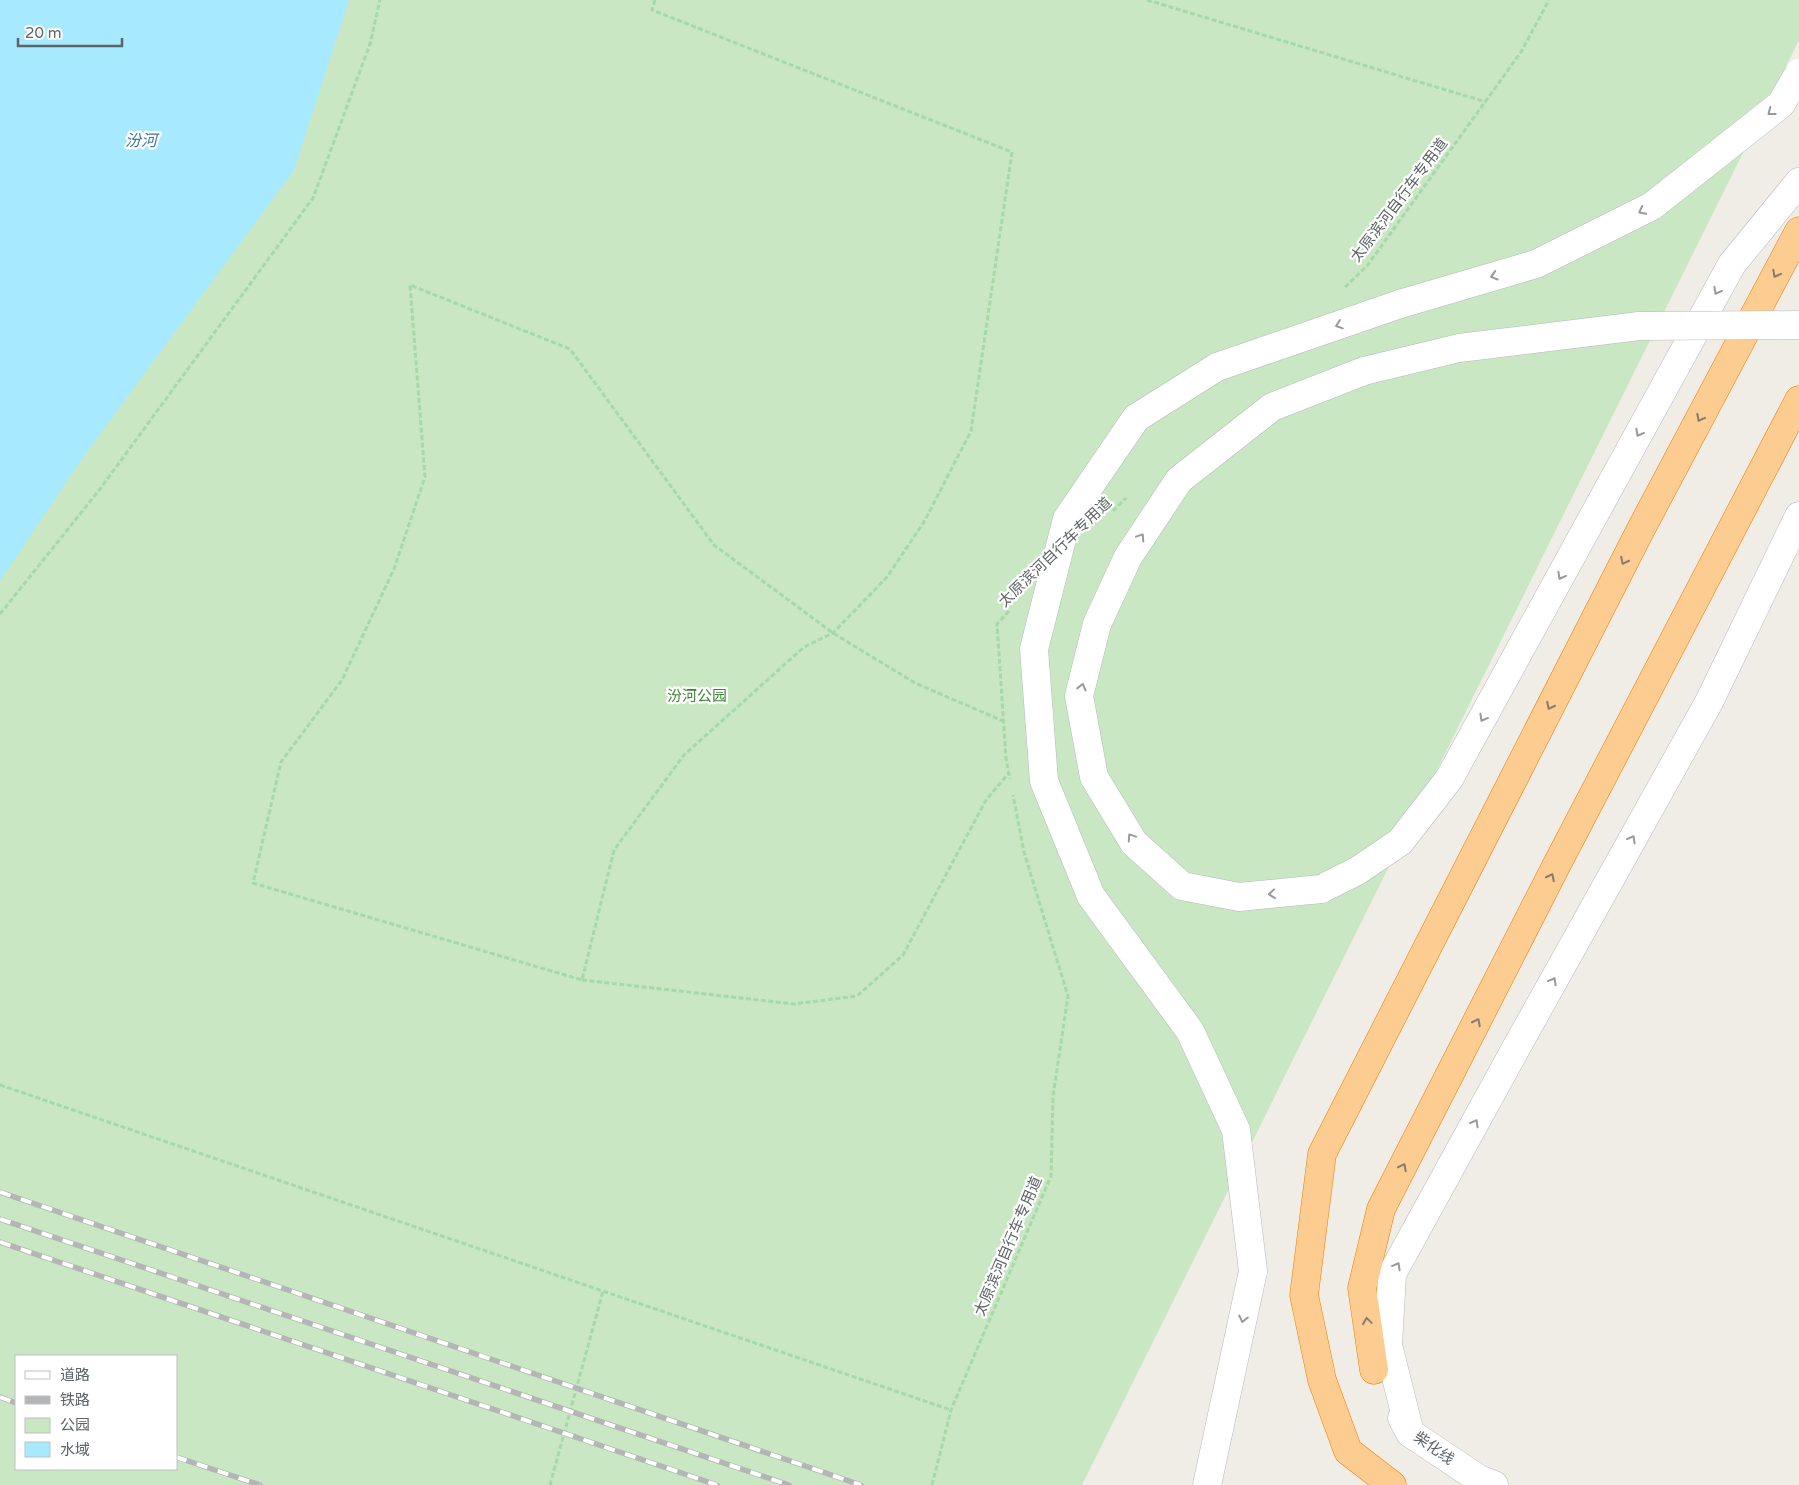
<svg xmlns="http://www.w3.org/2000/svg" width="1799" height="1485" viewBox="0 0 1799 1485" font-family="'Varela Round','Noto Sans SC',sans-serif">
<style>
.green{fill:#cae7c3;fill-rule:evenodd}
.water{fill:#a7e9ff}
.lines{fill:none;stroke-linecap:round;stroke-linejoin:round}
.secondary-casing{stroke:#b4babd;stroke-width:29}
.highway-casing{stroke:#f47a01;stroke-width:29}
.path{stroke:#a6d9a9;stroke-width:3;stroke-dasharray:5 2.5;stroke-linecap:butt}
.secondary{stroke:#fff;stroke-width:28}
.highway{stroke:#fccc90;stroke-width:28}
.rail-casing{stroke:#b4b5b6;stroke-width:5.5}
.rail{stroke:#fff;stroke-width:4;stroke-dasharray:11;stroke-linecap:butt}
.secondary-bridge-casing{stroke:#b4babd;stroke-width:29;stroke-linecap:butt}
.secondary-bridge{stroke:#fff;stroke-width:28}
.oneway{stroke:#969a9c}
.oneway2{stroke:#857d70}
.labels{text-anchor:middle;stroke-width:4.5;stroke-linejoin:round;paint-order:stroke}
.street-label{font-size:15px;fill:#5d6366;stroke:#fff}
.park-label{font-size:15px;fill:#408535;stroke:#fff}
.water-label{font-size:16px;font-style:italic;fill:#3a7997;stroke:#fff}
</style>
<rect width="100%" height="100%" fill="#f0ece6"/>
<path class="green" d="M0,0h1799v40l-717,1445h-1082zM16,1356h160v113h-160z"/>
<path class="water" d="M0,0h349l-55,170 -211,287 -83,124z"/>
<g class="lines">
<defs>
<g id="secondary">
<path d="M1321,889l36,-18 43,-29 49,-63 283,-515 67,-82"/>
<path d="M1402,1418l8,15 69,46 15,6"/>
<path d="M1410,1433l-22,-88 4,-71 124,-226 193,-346 90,-186"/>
<path d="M1207,1485l46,-214"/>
</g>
<g id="highway">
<path d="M1374,1370l-12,-82 19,-79 173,-339 245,-470"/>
<path d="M1392,1485l-44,-34 -26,-71 -18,-85 18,-141 319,-625 158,-298"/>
</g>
</defs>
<use href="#secondary" class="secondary-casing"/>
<use href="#highway" class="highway-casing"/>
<g class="path">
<path d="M655,0l-3,10 360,142 -41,279 -47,91 -37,55 -54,56 -29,14 -120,108 -70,95 -32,130 -329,-97 28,-121 61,-82 52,-111 31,-92 -15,-192 160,64 144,196 119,88 82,50 88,38"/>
<path d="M1147,0l339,102"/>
<path d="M1345,287l22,-21 154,-214 28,-52"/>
<path d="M1113,511l13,-13"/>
<path d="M1009,611l-12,13 9,135 4,20"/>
<path d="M0,614l100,-125 213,-291 57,-154 10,-44"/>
<path d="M582,980l212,24 63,-8 46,-41 83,-155 23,-27"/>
<path d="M0,1085l951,325"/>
<path d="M550,1485l53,-194"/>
<path d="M932,1485l19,-75 100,-234 2,-80 15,-100 -44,-144 -11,-57"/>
</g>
<use href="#secondary" class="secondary"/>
<use href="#highway" class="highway"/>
<defs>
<g id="rail">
<path d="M0,1192l861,293"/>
<path d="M0,1219l789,266"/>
<path d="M0,1242l717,243"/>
<path d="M0,1397l16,6"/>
<path d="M176,1457l84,28"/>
</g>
</defs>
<use href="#rail" class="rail-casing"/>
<use href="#rail" class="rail"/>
<defs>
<g id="secondary-bridge">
<path d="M1321,889l-82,8 -57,-11 -48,-43 -40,-66 -15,-81 18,-72 31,-67 51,-77 93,-73 92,-36 95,-23 180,-22 160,-1"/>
<path d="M1253,1271l-17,-141 -46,-99 -99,-135 -47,-115 -10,-132 33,-130 69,-101 81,-51 183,-63 136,-40 116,-58 129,-102 18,-31"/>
</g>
</defs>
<use href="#secondary-bridge" class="secondary-bridge-casing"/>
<use href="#secondary-bridge" class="secondary-bridge"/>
</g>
<defs><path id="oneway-chevron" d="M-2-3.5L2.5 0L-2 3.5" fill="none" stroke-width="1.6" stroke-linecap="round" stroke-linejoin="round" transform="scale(1.25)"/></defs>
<g class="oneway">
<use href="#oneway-chevron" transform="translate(1771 112) rotate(142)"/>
<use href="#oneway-chevron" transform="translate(1642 211) rotate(153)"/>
<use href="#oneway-chevron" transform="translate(1494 276) rotate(164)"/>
<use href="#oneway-chevron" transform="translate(1717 291) rotate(119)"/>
<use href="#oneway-chevron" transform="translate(1339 325) rotate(161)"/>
<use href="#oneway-chevron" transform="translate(1639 433) rotate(119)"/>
<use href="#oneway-chevron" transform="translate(1141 537) rotate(-56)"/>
<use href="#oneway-chevron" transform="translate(1561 576) rotate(119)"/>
<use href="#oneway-chevron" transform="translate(1082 687) rotate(-76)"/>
<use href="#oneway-chevron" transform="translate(1483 718) rotate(119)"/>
<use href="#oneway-chevron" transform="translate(1131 837) rotate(-124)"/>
<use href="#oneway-chevron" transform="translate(1632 839) rotate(-61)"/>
<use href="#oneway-chevron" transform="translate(1272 894) rotate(174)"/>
<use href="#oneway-chevron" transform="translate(1553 981) rotate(-61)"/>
<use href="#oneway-chevron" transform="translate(1475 1123) rotate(-61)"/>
<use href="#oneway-chevron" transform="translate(1397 1266) rotate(-61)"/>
<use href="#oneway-chevron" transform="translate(1243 1319) rotate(102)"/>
</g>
<g class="oneway2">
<use href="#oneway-chevron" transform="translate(1776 274) rotate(118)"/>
<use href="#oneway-chevron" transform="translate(1700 418) rotate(118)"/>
<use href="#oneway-chevron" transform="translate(1624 561) rotate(117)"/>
<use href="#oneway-chevron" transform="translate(1550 706) rotate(117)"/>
<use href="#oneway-chevron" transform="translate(1551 877) rotate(-63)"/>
<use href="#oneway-chevron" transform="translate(1477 1022) rotate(-63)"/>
<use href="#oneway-chevron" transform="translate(1403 1167) rotate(-63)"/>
<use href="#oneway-chevron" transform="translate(1367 1321) rotate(-98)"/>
</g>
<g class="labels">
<g class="street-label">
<text transform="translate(1399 200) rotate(-53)" y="5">太原滨河自行车专用道</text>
<text transform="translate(1055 552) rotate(-44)" y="5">太原滨河自行车专用道</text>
<text transform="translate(1008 1246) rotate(-67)" y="5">太原滨河自行车专用道</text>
<text transform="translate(1434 1448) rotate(35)" y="5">柴化线</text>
</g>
<g class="park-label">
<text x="697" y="701">汾河公园</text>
</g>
<g class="water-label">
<text x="141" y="146">汾河</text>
</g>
</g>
<rect x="15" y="1355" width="162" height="115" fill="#ffffff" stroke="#bec1c2"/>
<rect x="25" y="1371" width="25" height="8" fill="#ffffff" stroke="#bec1c2"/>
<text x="60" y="1380" font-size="15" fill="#5d6366">道路</text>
<rect x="25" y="1396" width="25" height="8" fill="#b4b5b6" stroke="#bec1c2"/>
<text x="60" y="1405" font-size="15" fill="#5d6366">铁路</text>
<rect x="25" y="1418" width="25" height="15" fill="#cae7c3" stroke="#bec1c2"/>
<text x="60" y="1430" font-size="15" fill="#5d6366">公园</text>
<rect x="25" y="1442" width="25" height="15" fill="#a7e9ff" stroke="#bec1c2"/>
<text x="60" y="1455" font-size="15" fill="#5d6366">水域</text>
<path d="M18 38v8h104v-8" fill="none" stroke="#5d6366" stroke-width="2.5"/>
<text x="25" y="38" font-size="15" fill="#5d6366" stroke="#ffffff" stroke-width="4" paint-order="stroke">20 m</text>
</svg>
